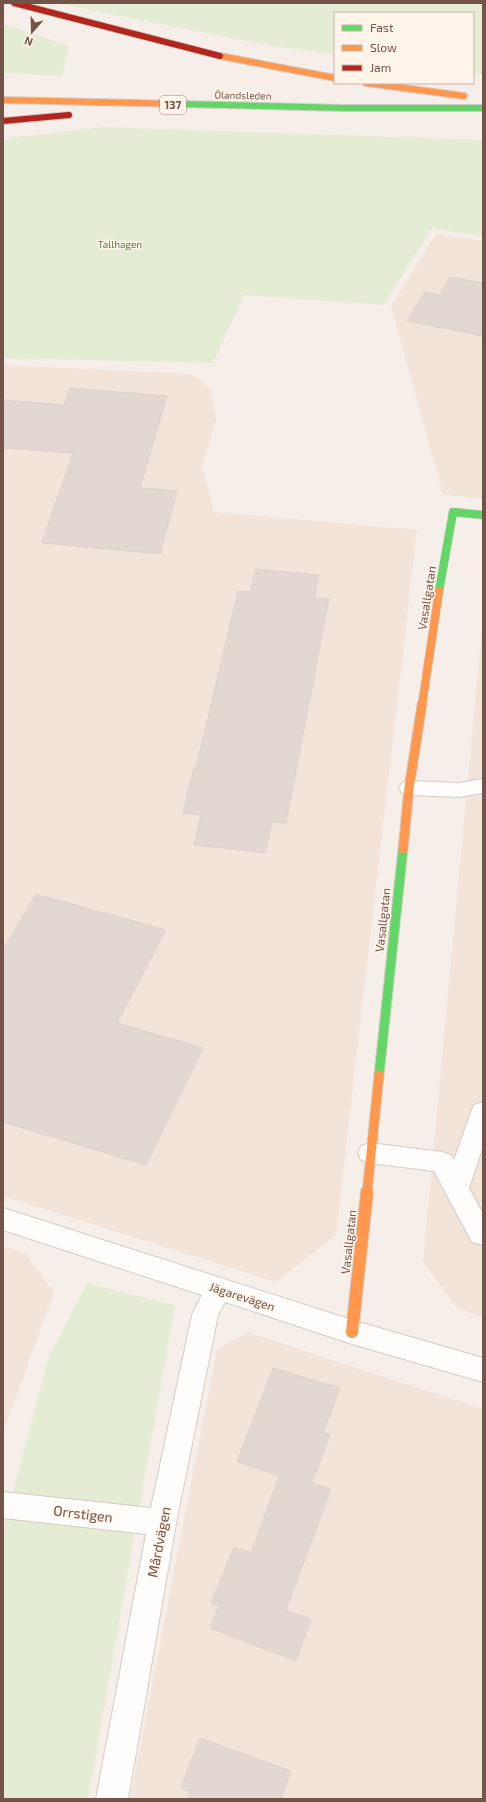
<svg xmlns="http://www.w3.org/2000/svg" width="486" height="1802" viewBox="0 0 486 1802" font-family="'Exo 2',sans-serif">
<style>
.residential{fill:#f2e4d9}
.green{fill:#e4ecd4}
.building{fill:#e2d7d1;stroke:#dfd1cb}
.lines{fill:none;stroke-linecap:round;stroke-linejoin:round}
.lane-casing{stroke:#d4cbc6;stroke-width:2}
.street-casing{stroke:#d4cbc6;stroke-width:2}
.fast-far2-casing{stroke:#d5cbc6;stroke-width:8}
.fast-far1-casing{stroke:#d5cbc6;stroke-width:9}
.fast-casing{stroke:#d5cbc6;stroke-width:11}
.slow-far3-casing{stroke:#d5cbc6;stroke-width:8}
.slow-far2-casing{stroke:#d5cbc6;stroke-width:9}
.slow-far1-casing{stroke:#d5cbc6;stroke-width:11}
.slow-casing{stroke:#d5cbc6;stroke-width:14}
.jam-casing{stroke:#d5cbc6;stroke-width:8}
.lane{fill:#fefdfc;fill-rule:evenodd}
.street{fill:#fefdfc;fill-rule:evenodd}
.fast-far2{stroke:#63d668;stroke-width:6}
.fast-far1{stroke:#63d668;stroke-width:8}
.fast{stroke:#63d668;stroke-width:9}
.slow-far3{stroke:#ff974d;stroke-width:6}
.slow-far2{stroke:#ff974d;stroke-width:8}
.slow-far1{stroke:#ff974d;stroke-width:9}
.slow{stroke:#ff974d;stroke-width:12}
.jam{stroke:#b3261e;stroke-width:6}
.labels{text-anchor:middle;stroke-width:3;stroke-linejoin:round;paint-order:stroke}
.far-street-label{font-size:10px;fill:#745349;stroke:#fff4e9}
.far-park-label{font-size:10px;fill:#587942;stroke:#fff4e9}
.shield{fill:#fff4e9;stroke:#9e8379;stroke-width:1}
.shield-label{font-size:11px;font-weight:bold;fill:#745349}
.street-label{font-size:12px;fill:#745349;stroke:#fff4e9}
.near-street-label{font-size:14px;fill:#745349;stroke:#fff4e9}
</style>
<rect width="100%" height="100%" fill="#f6efe9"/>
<g class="residential">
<path d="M436,234l47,7v258l-40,-5 -52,-188z"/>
<path d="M3,365l188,9 20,15 5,31 -14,46 12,46 203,18 -81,705 -60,47 -273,-86z"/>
<path d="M483,617v700l-25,-8 -35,-47z"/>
<path d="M3,1246l23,8 28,39 -51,139z"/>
<path d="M249,1333l234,76v390h-353l87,-450z"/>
</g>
<g class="green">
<path d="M55,3h428v71h-10v-61h-138v42l-73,-11z"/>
<path d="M3,24l66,22 -7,30 -59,-3z"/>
<path d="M102,127l381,13v96l-51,-8 -48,77 -140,-10 -31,68 -210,-5v-217l7,-3z"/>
<path d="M87,1283l88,22 -87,494h-85v-268l45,-172z"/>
</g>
<g class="building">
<path d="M450,277l33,6v53l-76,-15 18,-29 14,3z"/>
<path d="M70,388l97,8 -27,92 37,3 -17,63 -118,-11 31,-90 -70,-5v-48l61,5z"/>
<path d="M256,569l63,6 -5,23 15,1 -43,224 -14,-1 -7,31 -71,-8 7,-30 -18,-2 11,-45h2l42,-177 12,1z"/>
<path d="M36,894l130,36 -49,93 86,25 -57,117 -143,-43v-172z"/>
<path d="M273,1368l67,20 -17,45 7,2 -18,48 19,6 -45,121 25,9 -15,42 -86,-33 9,-22 -8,-3 23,-56 17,6 28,-77 -42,-14z"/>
<path d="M200,1738l91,33 -10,28h-94l3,-8 -9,-3z"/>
</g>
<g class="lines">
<defs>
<g id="lane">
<path d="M483,779v14l-24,4 -50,-2 -7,-2 -3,-5 3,-5 7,-2 50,2z"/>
<path d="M483,1102v44l-14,42 14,26v31l-11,-3 -38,-71 -64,-8 -9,-3 -3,-7 3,-7 9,-3 72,9 9,3 3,5 17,-48 3,-7z"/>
</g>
<path id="street" d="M3,1208l349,112 131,38v24l-131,-38 -127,-42 -7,13 -42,208 -48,276h-32l50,-265 -143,-16v-26l148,16 41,-193 10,-20 -199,-65z"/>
<path id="fast-far2" d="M181,104l162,4h140"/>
<path id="fast-far1" d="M439,591l14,-79 30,3"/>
<path id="fast" d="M379,1075l24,-226"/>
<g id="slow-far3">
<path d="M220,56l115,22"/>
<path d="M366,83l98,13"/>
<path d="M3,100l178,4"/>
</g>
<path id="slow-far2" d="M422,705l17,-114"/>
<g id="slow-far1">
<path d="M403,849l6,-61 13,-84"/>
<path d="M367,1193l12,-118"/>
</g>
<path id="slow" d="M352,1332l15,-140"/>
<g id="jam">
<path d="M14,3l206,53"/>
<path d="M3,121l66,-6"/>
</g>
</defs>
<use href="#lane" class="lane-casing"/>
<use href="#street" class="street-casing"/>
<use href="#fast-far2" class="fast-far2-casing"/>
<use href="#fast-far1" class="fast-far1-casing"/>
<use href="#fast" class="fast-casing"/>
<use href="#slow-far3" class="slow-far3-casing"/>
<use href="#slow-far2" class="slow-far2-casing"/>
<use href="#slow-far1" class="slow-far1-casing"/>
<use href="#slow" class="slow-casing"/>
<use href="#jam" class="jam-casing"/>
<use href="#lane" class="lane"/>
<use href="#street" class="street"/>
<use href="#fast-far2" class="fast-far2"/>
<use href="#fast-far1" class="fast-far1"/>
<use href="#fast" class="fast"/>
<use href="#slow-far3" class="slow-far3"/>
<use href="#slow-far2" class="slow-far2"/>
<use href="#slow-far1" class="slow-far1"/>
<use href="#slow" class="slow"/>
<use href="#jam" class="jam"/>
</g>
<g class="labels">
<g class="far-street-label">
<text transform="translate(243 95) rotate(1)" y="4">Ölandsleden</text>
</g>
<g class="far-park-label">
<text x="120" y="248">Tallhagen</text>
</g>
<rect class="shield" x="160" y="96" width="26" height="18" rx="3"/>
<g class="shield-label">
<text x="173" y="109">137</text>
</g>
<g class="street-label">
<text transform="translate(427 598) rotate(-81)" y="4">Vasallgatan</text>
<text transform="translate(383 920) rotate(-84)" y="4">Vasallgatan</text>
<text transform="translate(349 1242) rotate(-84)" y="4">Vasallgatan</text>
<text transform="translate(242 1297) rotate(18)" y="4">Jägarevägen</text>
</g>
<g class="near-street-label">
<text transform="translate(83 1514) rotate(7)" y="5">Orrstigen</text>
<text transform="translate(159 1542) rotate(-79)" y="5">Mårdvägen</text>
</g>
</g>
<rect width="486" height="1802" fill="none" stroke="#745349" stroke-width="8"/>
<rect x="334" y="12" width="140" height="72" fill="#fff4e9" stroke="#c7b4a9"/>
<rect x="342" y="25" width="20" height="6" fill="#63d668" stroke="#c7b4a9"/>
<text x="370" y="32" font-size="12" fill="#745349">Fast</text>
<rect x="342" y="45" width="20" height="6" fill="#ff974d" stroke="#c7b4a9"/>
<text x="370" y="52" font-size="12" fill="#745349">Slow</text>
<rect x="342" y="65" width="20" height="6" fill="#b3261e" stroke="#c7b4a9"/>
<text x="370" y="72" font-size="12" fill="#745349">Jam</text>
<g transform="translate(32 32) rotate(200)" stroke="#fff4e9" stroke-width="3" paint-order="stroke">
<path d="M0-3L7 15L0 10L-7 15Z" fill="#745349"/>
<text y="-6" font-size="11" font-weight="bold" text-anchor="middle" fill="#745349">N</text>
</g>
</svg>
